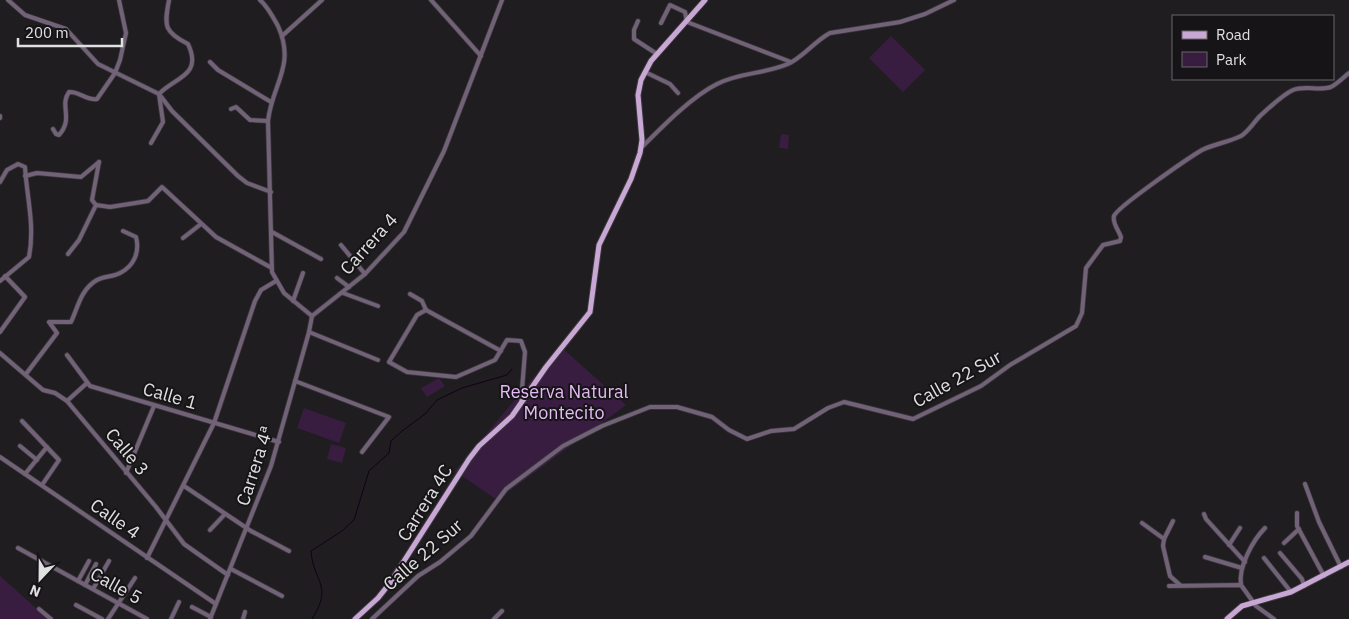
<svg xmlns="http://www.w3.org/2000/svg" width="1349" height="619" viewBox="0 0 1349 619" font-family="'IBM Plex Sans',sans-serif">
<style>
.green{fill:#381d41}
.lines{fill:none;stroke-linecap:round;stroke-linejoin:round}
.stream{stroke:#120019;stroke-width:1}
.minor-casing{stroke:#3a383b;stroke-width:5.5}
.major-casing{stroke:#3a383b;stroke-width:7}
.minor{stroke:#726278;stroke-width:4}
.major{stroke:#c9a7d5;stroke-width:5}
.labels{text-anchor:middle;stroke-width:4;stroke-linejoin:round;paint-order:stroke}
.street-label{font-size:18px;fill:#e1e0e1;stroke:#161417}
.park-label{font-size:18px;fill:#e6baf6;stroke:#161417}
</style>
<rect width="100%" height="100%" fill="#1f1d20"/>
<g class="green">
<path d="M891,36l34,34 -22,22 -34,-34z"/>
<path d="M781,134l8,1 -1,14 -9,-1z"/>
<path d="M560,346l66,59 -129,95 -42,-29z"/>
<path d="M439,378l6,8 -18,11 -6,-9z"/>
<path d="M304,408l42,15 -7,20 -42,-15z"/>
<path d="M331,444l15,4 -4,15 -15,-4z"/>
<path d="M0,576l47,42 -1,1h-46z"/>
</g>
<g class="lines">
<path class="stream" d="M312,619c22,-34 1,-37 -1,-68l31,-20 12,-11 15,-49 20,-18 2,-12 11,-10 23,-17 12,-14 25,-12 45,-13 5,-6"/>
<defs>
<g id="minor">
<path d="M8,0l17,15 41,14 32,35 61,30 13,17 66,65 9,7 24,9"/>
<path d="M260,0c8,7 13,17 18,26 18,40 -6,58 -10,95l4,151 12,21 28,23"/>
<path d="M431,0l50,56"/>
<path d="M638,21l-4,9v9l23,15"/>
<path d="M661,23l9,-18 15,7 2,10 104,40"/>
<path d="M282,36l40,-36"/>
<path d="M210,62l8,8 53,32"/>
<path d="M645,72l25,12 8,9"/>
<path d="M231,109l5,-2 14,13 18,1"/>
<path d="M0,116v2"/>
<path d="M53,129l3,5 3,1c15,-17 0,-29 10,-43 10,-1 18,9 28,7l18,-26 5,-13 6,-27 -7,-33"/>
<path d="M151,143l12,-21 -4,-28c16,-17 44,-18 29,-50 -24,-12 -24,-18 -19,-44"/>
<path d="M641,148c21,-21 50,-51 76,-64 23,-12 50,-10 73,-21 15,-8 25,-22 40,-30l70,-11 25,-8 29,-14"/>
<path d="M99,162l-7,38 4,5 14,2 38,-6 14,-14 54,50 54,30"/>
<path d="M25,176l12,-3 44,4 18,-15"/>
<path d="M0,182l7,-12 11,-6 7,3c2,32 10,58 4,90l-29,24"/>
<path d="M272,232l49,27"/>
<path d="M183,238l18,-14"/>
<path d="M341,245l24,29"/>
<path d="M68,254l11,-14 17,-35"/>
<path d="M337,278l12,9"/>
<path d="M343,293l35,13"/>
<path d="M410,294l12,7 4,9"/>
<path d="M293,301l10,-28"/>
<path d="M426,310l-9,5 -28,47 18,10 49,5 39,-17 12,-20 14,1 4,11 -4,50"/>
<path d="M426,310l75,41"/>
<path d="M312,316l53,-42 39,-42 40,-81 58,-151"/>
<path d="M0,332l25,-35 -20,-21"/>
<path d="M309,332l69,28"/>
<path d="M0,353l43,37 12,3 12,8 89,106 28,37 44,31"/>
<path d="M67,355l23,31 189,56"/>
<path d="M26,374l31,-41 -8,-11h22c7,-15 10,-33 26,-42 7,-4 16,-3 23,-7 14,-7 20,-21 16,-36l-13,-6"/>
<path d="M295,381l94,36 -27,35"/>
<path d="M67,401l20,-18"/>
<path d="M22,421l37,39 -17,25"/>
<path d="M20,446l17,14"/>
<path d="M0,457l216,147"/>
<path d="M126,473l28,-67"/>
<path d="M25,474l22,-27"/>
<path d="M1305,484l14,38 22,45"/>
<path d="M184,486l67,45 38,20"/>
<path d="M1297,513v13l27,50"/>
<path d="M1204,514l2,5 39,43"/>
<path d="M1173,521l-9,18 -1,7 7,30 10,9"/>
<path d="M1142,523l22,16"/>
<path d="M210,530l15,-16"/>
<path d="M1284,543l15,-14"/>
<path d="M1229,545l11,-17"/>
<path d="M18,548l129,71"/>
<path d="M1280,553l22,26 2,7"/>
<path d="M1205,557l37,11"/>
<path d="M147,558l67,-135 41,-122 6,-11 15,-9"/>
<path d="M1264,558l27,34"/>
<path d="M231,569l51,27"/>
<path d="M78,581l11,-20"/>
<path d="M85,585l11,-21"/>
<path d="M1241,585c-3,-18 12,-45 24,-57"/>
<path d="M1169,586l72,-1 15,21 18,13"/>
<path d="M93,589l16,-28"/>
<path d="M76,605l26,14"/>
<path d="M192,607l19,10"/>
<path d="M39,609l12,10"/>
<path d="M108,619l27,-41"/>
<path d="M171,619l8,-17"/>
<path d="M210,619l61,-153 38,-134 3,-16"/>
<path d="M243,619l2,-7"/>
<path d="M372,619l46,-43 22,-14 31,-26 35,-47 57,-43 39,-20 48,-19h27l35,10 17,13 18,9 24,-8 23,-2 34,-21 16,-6 69,17 68,-33 29,-21 66,-39 6,-13 4,-45 17,-23 17,-4 1,-4c-2,-6 -9,-14 -7,-21 3,-9 76,-59 88,-66 12,-6 27,-8 39,-14 7,-4 13,-14 19,-20 9,-8 22,-21 33,-26 12,-5 26,1 38,-3 6,-3 13,-10 18,-14"/>
<path d="M494,619l8,-8"/>
</g>
<g id="major">
<path d="M355,619l23,-21 12,-15 79,-124 10,-13 33,-30 34,-49 44,-55 9,-67 32,-66 9,-26 2,-13 -4,-45 3,-15 10,-19 54,-61"/>
<path d="M1227,619l15,-13 49,-14 58,-30"/>
</g>
</defs>
<use href="#minor" class="minor-casing"/>
<use href="#major" class="major-casing"/>
<use href="#minor" class="minor"/>
<use href="#major" class="major"/>
</g>
<g class="labels">
<g class="street-label">
<text transform="translate(369 244) rotate(-48)" y="6">Carrera 4</text>
<text transform="translate(957 379) rotate(-29)" y="6">Calle 22 Sur</text>
<text transform="translate(170 396) rotate(16)" y="6">Calle 1</text>
<text transform="translate(127 452) rotate(50)" y="6">Calle 3</text>
<text transform="translate(255 466) rotate(-72)" y="6">Carrera 4ª</text>
<text transform="translate(425 503) rotate(-58)" y="6">Carrera 4C</text>
<text transform="translate(115 519) rotate(35)" y="6">Calle 4</text>
<text transform="translate(423 555) rotate(-41)" y="6">Calle 22 Sur</text>
<text transform="translate(116 586) rotate(29)" y="6">Calle 5</text>
</g>
<g class="park-label">
<text x="564" y="398">Reserva Natural<tspan x="564" dy="21">Montecito</tspan></text>
</g>
</g>
<rect x="1172" y="15" width="162" height="65" fill="#161417" stroke="#676668"/>
<rect x="1182" y="31" width="25" height="8" fill="#c9a7d5" stroke="#676668"/>
<text x="1216" y="40" font-size="15" fill="#e1e0e1">Road</text>
<rect x="1182" y="52" width="25" height="15" fill="#381d41" stroke="#676668"/>
<text x="1216" y="65" font-size="15" fill="#e1e0e1">Park</text>
<g transform="translate(40 579) rotate(202)" stroke="#161417" stroke-width="4" paint-order="stroke">
<path d="M0-4L9 19L0 12L-9 19Z" fill="#e1e0e1"/>
<text y="-8" font-size="14" font-weight="bold" text-anchor="middle" fill="#e1e0e1">N</text>
</g>
<path d="M18 38v8h104v-8" fill="none" stroke="#e1e0e1" stroke-width="2.5"/>
<text x="25" y="38" font-size="15" fill="#e1e0e1" stroke="#161417" stroke-width="4" paint-order="stroke">200 m</text>
</svg>
